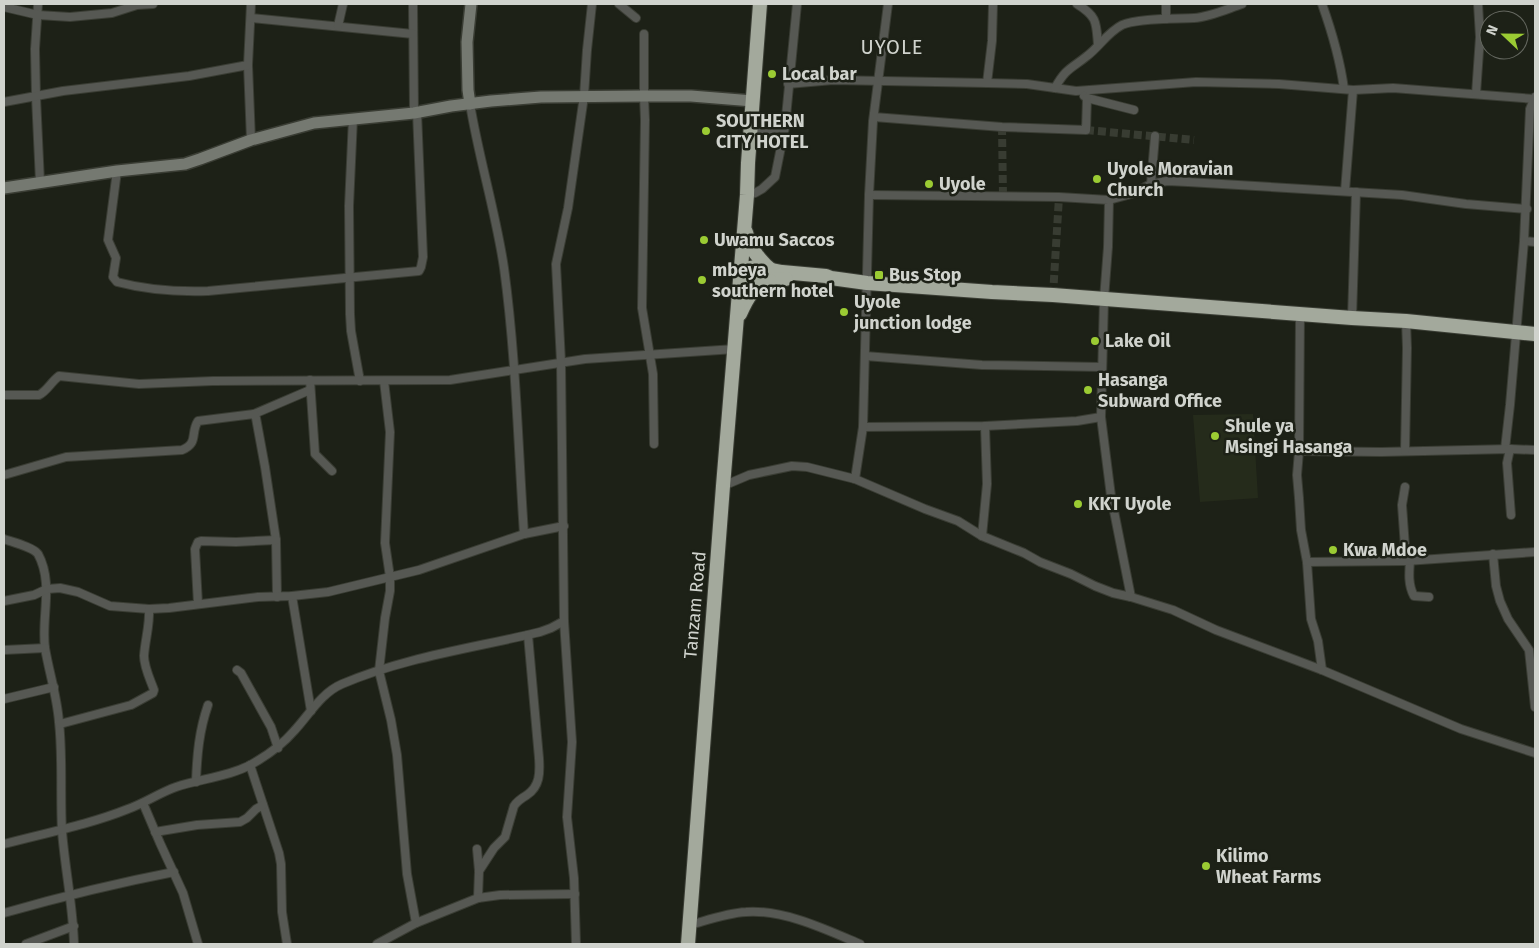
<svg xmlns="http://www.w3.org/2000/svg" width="1539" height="948" viewBox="0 0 1539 948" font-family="'Fira Sans',sans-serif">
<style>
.built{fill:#252b1b}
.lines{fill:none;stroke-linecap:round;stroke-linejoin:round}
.street-tunnel{stroke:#383c32;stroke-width:8;stroke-dasharray:8 4;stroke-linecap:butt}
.street-casing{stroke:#3a3d34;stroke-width:10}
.secondary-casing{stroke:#3a3d34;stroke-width:14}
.highway-casing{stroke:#3a3d34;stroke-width:16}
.street{stroke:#565853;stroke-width:8}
.secondary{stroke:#757971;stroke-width:11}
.highway{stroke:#a3a99c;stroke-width:14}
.poi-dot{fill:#9bcb33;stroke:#1d2117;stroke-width:2}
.labels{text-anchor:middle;stroke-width:5;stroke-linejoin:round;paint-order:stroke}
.poi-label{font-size:18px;font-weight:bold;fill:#d0d3cd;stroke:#1d2117;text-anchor:start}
.street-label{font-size:18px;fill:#d0d3cd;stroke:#1d2117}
.quarter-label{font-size:20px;letter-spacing:1px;fill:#d0d3cd;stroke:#1d2117}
</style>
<rect width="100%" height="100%" fill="#1d2117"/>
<path class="built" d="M1253,414l5,84 -58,4 -7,-87z"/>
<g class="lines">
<g class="street-tunnel">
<path d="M1002,127l1,69"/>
<path d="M1086,130l108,10"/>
<path d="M1053,295l6,-98"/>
</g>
<defs>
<g id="street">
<path d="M38,4l-3,45 1,48 4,85"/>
<path d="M251,4l-3,61 3,75"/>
<path d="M413,4l1,109"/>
<path d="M619,4l17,14"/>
<path d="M1077,4c21,13 19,19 21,41"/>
<path d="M1322,4c10,28 18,55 22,85"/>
<path d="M4,7l34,8 32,2 42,-4 25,-8 16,-1"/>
<path d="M251,18l162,16"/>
<path d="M1166,19v-15"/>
<path d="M338,26l5,-22"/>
<path d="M644,34v62l1,24 -3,188 11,66 1,70"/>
<path d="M987,83l5,-42 1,-37"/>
<path d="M788,84l45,-4 154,3 40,1 49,7 120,-9 83,2 74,6 40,-2 142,11"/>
<path d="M1055,88c11,-20 16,-19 32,-32 12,-9 21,-24 35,-31 15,-7 54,-6 72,-7 16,-1 33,-9 48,-14"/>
<path d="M1476,94l4,-57 -2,-33"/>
<path d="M1084,96l3,2 47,12"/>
<path d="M4,102l59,-11 126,-15 59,-11"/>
<path d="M470,104c9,55 26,109 34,164 12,88 14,177 20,266"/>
<path d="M874,117l128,10 84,3 1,-32"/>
<path d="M353,118l-4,88 1,108 1,17 9,50"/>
<path d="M751,132l34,-5"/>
<path d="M117,171l-9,69 8,18 -3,19 4,5c30,8 60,10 91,9l211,-20 2,-4 2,-10 -6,-145"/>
<path d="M1151,184l4,-48"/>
<path d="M1345,191l8,-101"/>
<path d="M747,195l8,-2 7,-4 13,-12 10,-50 12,-123"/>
<path d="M869,195l190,2 50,3 -1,47 -4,52 -3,118 10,79 20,101"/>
<path d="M1109,200l22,-6 20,-10 16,-3 21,1 214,13 64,9 61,5"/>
<path d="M1524,241l11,1"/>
<path d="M1300,313l-1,138 -2,24 2,23 2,32 6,32 4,57 7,22 4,29"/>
<path d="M1352,318l4,-126"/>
<path d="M865,356l117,9 120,2"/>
<path d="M310,380l5,74 17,17"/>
<path d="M384,381l6,51 -5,111 5,34v14l-5,27 -6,53 12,49 6,35 10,119 9,49"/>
<path d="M4,395h35c8,-4 12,-13 20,-19l80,8 74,-3 237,-1 135,-21 150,-10"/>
<path d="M254,414l56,-24"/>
<path d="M863,427l122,-1 92,-5 24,-4"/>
<path d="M1505,449l5,-44 14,-164 6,-132 5,-12"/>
<path d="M1510,449l-3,14 4,52"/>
<path d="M1299,451l82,1 129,-3 25,1"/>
<path d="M1405,451l2,-103 -1,-27"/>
<path d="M4,475l62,-18 116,-7c17,-7 8,-17 16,-29l56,-7 2,4 9,49 11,73 1,57"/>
<path d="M855,479l8,-52 6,-232 4,-74 15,-117"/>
<path d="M723,486l26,-11 43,-9 15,1 48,12 70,30 33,12 24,15 42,17 16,9 31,12 24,12 18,7 18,4 42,13 43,20 106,40 139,59 74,24"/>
<path d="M1405,487l-3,18 4,56"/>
<path d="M982,536l5,-52 -2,-58"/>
<path d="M4,539c8,3 29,8 34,15 16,29 3,63 7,94 4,24 12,48 14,74 4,36 1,73 3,109 3,38 11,75 12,113"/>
<path d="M1493,554l3,32 4,15 8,18 21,31 6,57"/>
<path d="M1410,561c-1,12 -2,24 4,35l15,1"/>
<path d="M1307,562l99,-1 129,-9"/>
<path d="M292,596l19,115"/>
<path d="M4,601l30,-6 13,-6 13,-1 18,4 32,14 39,3 20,-1 89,-11 34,-1 36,-4 91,-22 105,-36 40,-8"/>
<path d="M198,604l-3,-55 3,-7 3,-1 35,1 40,-2"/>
<path d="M4,650l41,-2"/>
<path d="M237,670l4,3 30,54 7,21"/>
<path d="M4,699l50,-12"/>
<path d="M60,724l71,-19 22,-12 1,-3c-4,-11 -10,-23 -10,-34 1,-16 6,-31 5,-47"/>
<path d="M250,765l29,88 2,11 1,48 5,32"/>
<path d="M196,782c1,-27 3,-51 12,-77"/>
<path d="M143,803l17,40 23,50 15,51"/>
<path d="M155,832l42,-7 43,-3 7,-4 9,-9 7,-4"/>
<path d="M4,844c41,-11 84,-19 124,-35 17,-6 31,-16 48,-22 24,-8 55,-11 76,-23 16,-9 30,-19 42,-33 15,-16 27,-38 48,-47 63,-27 132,-36 198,-52l11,-4 13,-7"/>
<path d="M477,849l2,22 -1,27"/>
<path d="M479,871l15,-23 11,-11 9,-31c3,-5 8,-8 13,-11 13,-9 13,-22 12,-37l-11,-123"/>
<path d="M4,913c56,-16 113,-30 170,-41"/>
<path d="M690,925c18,-5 37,-12 56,-13 37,-3 81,18 114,32"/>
<path d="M26,944l48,-18"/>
<path d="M377,944l39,-21 62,-25 22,-3 75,-1"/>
<path d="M576,944l-2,-66 -7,-61 5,-75 -8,-121 -3,-259 -5,-98 12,-56 16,-112 3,-46 5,-46"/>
</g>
<g id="secondary">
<path d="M470,104l-2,-14 -1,-48 4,-38"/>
<path d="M4,188l113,-17 68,-7 15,-5 51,-19 63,-17 100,-10 37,-7 40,-5 50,-4 103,-1h47l62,5"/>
</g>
<g id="highway">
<path d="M746,232c3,15 14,29 25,38"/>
<path d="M740,270l16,-3 26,5 44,4 5,2 36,5 125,9 61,3 299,23 54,3 129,13"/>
<path d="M740,276l13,4 33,-1"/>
<path d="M740,314c8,-18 12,-25 30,-33"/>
<path d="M688,944l35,-458 24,-291 1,-32 12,-159"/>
</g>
</defs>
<use href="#street" class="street-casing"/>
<use href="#secondary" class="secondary-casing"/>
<use href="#highway" class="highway-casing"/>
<use href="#street" class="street"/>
<use href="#secondary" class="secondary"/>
<use href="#highway" class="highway"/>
</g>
<g class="poi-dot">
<circle cx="772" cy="74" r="5"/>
<circle cx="706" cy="131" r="5"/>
<circle cx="1097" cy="179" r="5"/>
<circle cx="929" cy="184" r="5"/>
<circle cx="704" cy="240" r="5"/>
<rect x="874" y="270" width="10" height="10" rx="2.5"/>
<circle cx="702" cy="280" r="5"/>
<circle cx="844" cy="312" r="5"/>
<circle cx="1095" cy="341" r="5"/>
<circle cx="1088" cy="390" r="5"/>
<circle cx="1215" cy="436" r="5"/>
<circle cx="1078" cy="504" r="5"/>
<circle cx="1333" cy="550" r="5"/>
<circle cx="1206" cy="866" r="5"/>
</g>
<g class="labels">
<g class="poi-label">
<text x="782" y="80">Local bar</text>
<text x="716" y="127">SOUTHERN<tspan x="716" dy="21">CITY HOTEL</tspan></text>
<text x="1107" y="175">Uyole Moravian<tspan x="1107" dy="21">Church</tspan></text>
<text x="939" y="190">Uyole</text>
<text x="714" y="246">Uwamu Saccos</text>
<text x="712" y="276">mbeya<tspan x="712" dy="21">southern hotel</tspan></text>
<text x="889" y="281">Bus Stop</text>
<text x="854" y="308">Uyole<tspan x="854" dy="21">junction lodge</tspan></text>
<text x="1105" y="347">Lake Oil</text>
<text x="1098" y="386">Hasanga<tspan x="1098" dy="21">Subward Office</tspan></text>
<text x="1225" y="432">Shule ya<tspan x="1225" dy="21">Msingi Hasanga</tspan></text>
<text x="1088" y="510">KKT Uyole</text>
<text x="1343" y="556">Kwa Mdoe</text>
<text x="1216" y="862">Kilimo<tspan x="1216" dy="21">Wheat Farms</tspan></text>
</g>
<g class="street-label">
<text transform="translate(695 605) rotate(-85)" y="6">Tanzam Road</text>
</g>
<g class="quarter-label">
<text x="892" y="54">UYOLE</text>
</g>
</g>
<rect width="1539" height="948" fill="none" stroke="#d0d3cd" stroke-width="10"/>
<g transform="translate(1504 35) rotate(292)"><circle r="24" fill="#1d2117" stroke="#656860"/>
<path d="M0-4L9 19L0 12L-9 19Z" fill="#9bcb33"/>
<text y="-8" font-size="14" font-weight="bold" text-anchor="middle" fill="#d0d3cd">N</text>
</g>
</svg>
